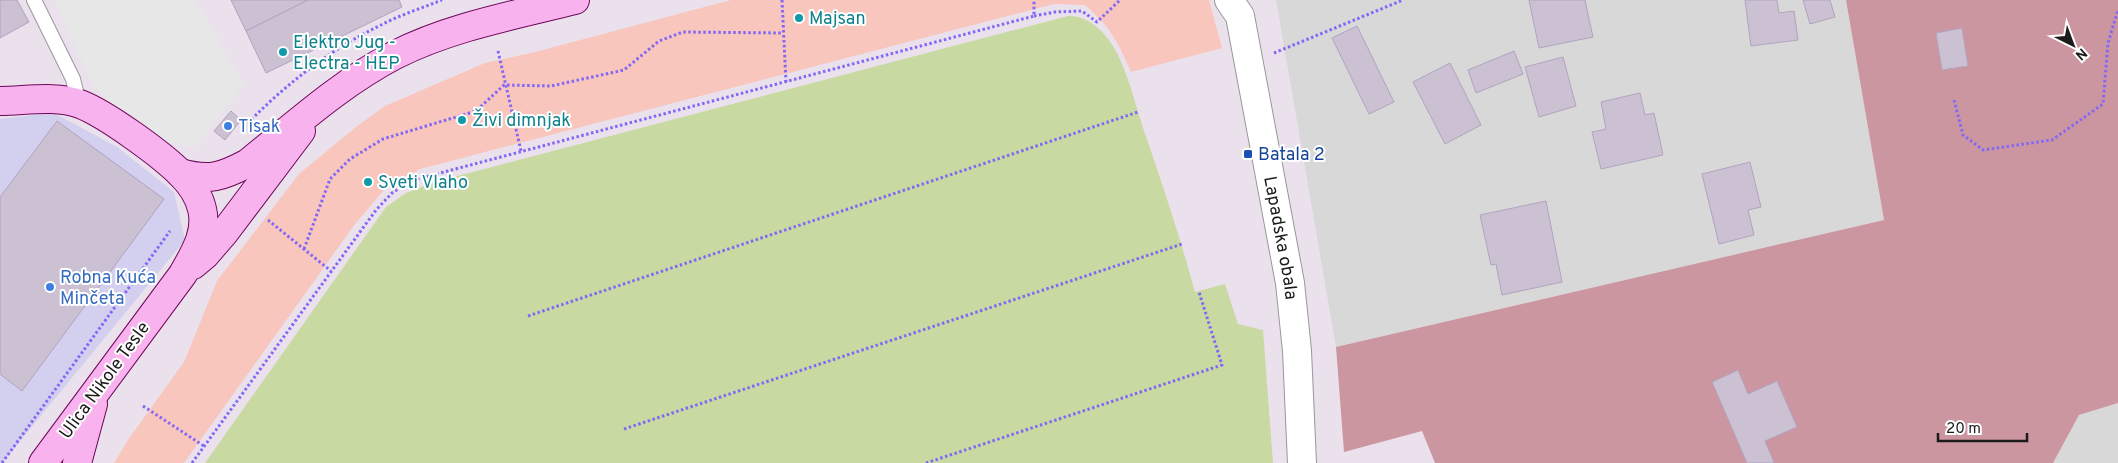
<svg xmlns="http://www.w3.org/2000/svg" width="2118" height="463" viewBox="0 0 2118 463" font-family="Overpass,sans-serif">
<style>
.residential{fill:#d8d8d9}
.commercial{fill:#d3cfee}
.forest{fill:#cc96a1}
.park{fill:#f8c6bc}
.parking{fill:#e7e7e7}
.water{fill:#c8daa1}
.building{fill:#cbc1d3;stroke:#b1a3be}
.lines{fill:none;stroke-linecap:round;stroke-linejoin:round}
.service-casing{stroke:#989898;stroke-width:16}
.minor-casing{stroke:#989898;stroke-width:30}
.secondary-casing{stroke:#6e065a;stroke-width:30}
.path{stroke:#8367f7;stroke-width:3;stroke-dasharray:2.5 2.5;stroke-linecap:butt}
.service{stroke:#fff;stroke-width:14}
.minor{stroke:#fff;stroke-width:28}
.secondary{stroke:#f8b3ee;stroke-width:28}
.culture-dot{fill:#0f9aa8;stroke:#fff;stroke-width:2}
.shop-dot{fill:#3f7fe0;stroke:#fff;stroke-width:2}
.transit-dot{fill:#1a4fb4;stroke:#fff;stroke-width:2}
.labels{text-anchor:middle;stroke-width:4;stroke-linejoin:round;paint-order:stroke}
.culture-label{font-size:18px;fill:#0d838f;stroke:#fff;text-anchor:start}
.shop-label{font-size:18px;fill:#366cbe;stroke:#fff;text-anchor:start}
.transit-label{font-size:18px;fill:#164399;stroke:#fff;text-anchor:start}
.street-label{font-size:18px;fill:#1b1b1b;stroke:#fff}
</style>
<rect width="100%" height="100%" fill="#eae1ed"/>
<g class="residential">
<path d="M1276,0h570l38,220 -548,127z"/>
<path d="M2118,403v60h-65l26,-48z"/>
</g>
<path class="commercial" d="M54,113l63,34 57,45 11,48 -183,223h-2v-344z"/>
<path class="forest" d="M1846,0h272v403l-39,12 -26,48h-618l-13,-32 -78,21 -8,-105 548,-127z"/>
<path class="park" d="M731,0h478l13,48 -91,24c-14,-32 -20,-44 -46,-67l-31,-1 -634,165 -36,21 -29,34 -171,239h-70l14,-23 56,-78 33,-81 82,-107 57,-47 29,-21 100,-43 50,-11z"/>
<path class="parking" d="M54,0h142l48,85 -48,62 -27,-4 -38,-19 -37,-36z"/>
<path class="water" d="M1068,16c20,0 34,13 45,30 14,23 22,57 30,82 19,55 37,109 52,164l30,-8 13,40 25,6 10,133h-1068l181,-256 20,-14 29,-11z"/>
<g class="building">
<path d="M0,0h17l12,22 -29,16z"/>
<path d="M231,0h77l-62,31z"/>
<path d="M308,0h91l3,7 -136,66 -20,-42z"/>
<path d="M1529,0h56l8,37 -54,11z"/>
<path d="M1745,0h32l2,13 15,-2 4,29 -47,6z"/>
<path d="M1803,0h27l5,17 -25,7z"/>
<path d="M1357,26l37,76 -25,12 -37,-76z"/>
<path d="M1962,28l6,38 -26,4 -6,-37z"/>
<path d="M1514,51l9,23 -47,19 -8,-23z"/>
<path d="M1563,57l13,49 -37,11 -14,-50z"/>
<path d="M1450,63l31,62 -36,19 -32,-62z"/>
<path d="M1640,93l5,22 9,-2 9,42 -62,14 -9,-37 14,-3 -5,-27z"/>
<path d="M231,111l10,9 -16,20 -11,-9z"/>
<path d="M57,121l107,78 -142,192 -22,-17v-177z"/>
<path d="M1750,162l11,45 -13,3 6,25 -35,9 -17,-70z"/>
<path d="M1546,201l16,81 -60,13 -6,-31 -5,1 -11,-50z"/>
<path d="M1738,370l10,24 29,-13 20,46 -32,14 9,21 -1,1h-26l-35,-81z"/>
</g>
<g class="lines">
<defs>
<path id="service" d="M34,0l39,79 6,25"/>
<g id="minor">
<path id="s1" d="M1229,0l11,16 50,267 7,68 5,112"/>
</g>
<g id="secondary">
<path d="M0,101c25,0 56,-6 80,3 26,10 81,50 101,70 9,9 18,22 21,35 6,24 -8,45 -19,65l-140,189"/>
<path d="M180,173c29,8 42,4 68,-10 47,-38 93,-80 147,-108 55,-28 120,-40 180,-55"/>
<path d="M193,265l12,-10 19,-22 77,-102"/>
<path d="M77,463l16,-59"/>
</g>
</defs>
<use href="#service" class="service-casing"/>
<use href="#minor" class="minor-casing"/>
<use href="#secondary" class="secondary-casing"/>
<g class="path">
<path d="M782,0l4,82"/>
<path d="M1034,16l21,-4 27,-1 15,11 23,-22"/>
<path d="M498,51l23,100"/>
<path d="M1274,53l129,-53"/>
<path d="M1954,100l9,35 20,15 69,-10 51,-36 5,-61 10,-33"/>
<path d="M248,123c38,-39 83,-74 133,-98 19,-10 41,-17 61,-25"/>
<path d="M268,220l63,51"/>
<path d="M304,249l26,-70 20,-20 33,-20 93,-28 28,-26 47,1 73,-16 35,-29 24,-9 100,1"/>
<path d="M528,316l610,-204"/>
<path d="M143,406l61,40"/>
<path d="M624,429l558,-185"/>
<path d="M2,463l168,-232"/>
<path d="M192,463l184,-253 16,-17 18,-12 624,-165v-16"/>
<path d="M926,463l296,-98 -23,-73"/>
</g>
<use href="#service" class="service"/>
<use href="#minor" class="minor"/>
<use href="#secondary" class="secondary"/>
</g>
<g class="culture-dot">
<circle cx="799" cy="18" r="5"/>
<circle cx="283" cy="52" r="5"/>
<circle cx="462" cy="120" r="5"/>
<circle cx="368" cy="182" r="5"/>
</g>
<g class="shop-dot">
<circle cx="228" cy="126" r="5"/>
<circle cx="50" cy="287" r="5"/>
</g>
<rect class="transit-dot" x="1243" y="149" width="10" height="10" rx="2.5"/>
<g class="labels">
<g class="culture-label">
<text x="809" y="24">Majsan</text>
<text x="293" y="48">Elektro Jug -<tspan x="293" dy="21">Electra - HEP</tspan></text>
<text x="472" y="126">Živi dimnjak</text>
<text x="378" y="188">Sveti Vlaho</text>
</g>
<g class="shop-label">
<text x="238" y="132">Tisak</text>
<text x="60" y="283">Robna Kuća<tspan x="60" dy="21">Minčeta</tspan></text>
</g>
<g class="transit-label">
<text x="1258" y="160">Batala 2</text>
</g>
<g class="street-label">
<text dy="6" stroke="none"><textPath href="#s1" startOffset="245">Lapadska obala</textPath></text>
<text transform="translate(104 380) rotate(-54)" y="6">Ulica Nikole Tesle</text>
</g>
</g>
<g transform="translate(2073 45) rotate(138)" stroke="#ffffff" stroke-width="4" paint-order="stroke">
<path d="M0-4L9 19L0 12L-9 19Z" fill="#1b1b1b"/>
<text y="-8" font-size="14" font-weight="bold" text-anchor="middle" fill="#1b1b1b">N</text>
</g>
<path d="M1938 433v8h89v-8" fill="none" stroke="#1b1b1b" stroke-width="2.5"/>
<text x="1946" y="433" font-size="15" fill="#1b1b1b" stroke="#ffffff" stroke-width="4" paint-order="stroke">20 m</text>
</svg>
